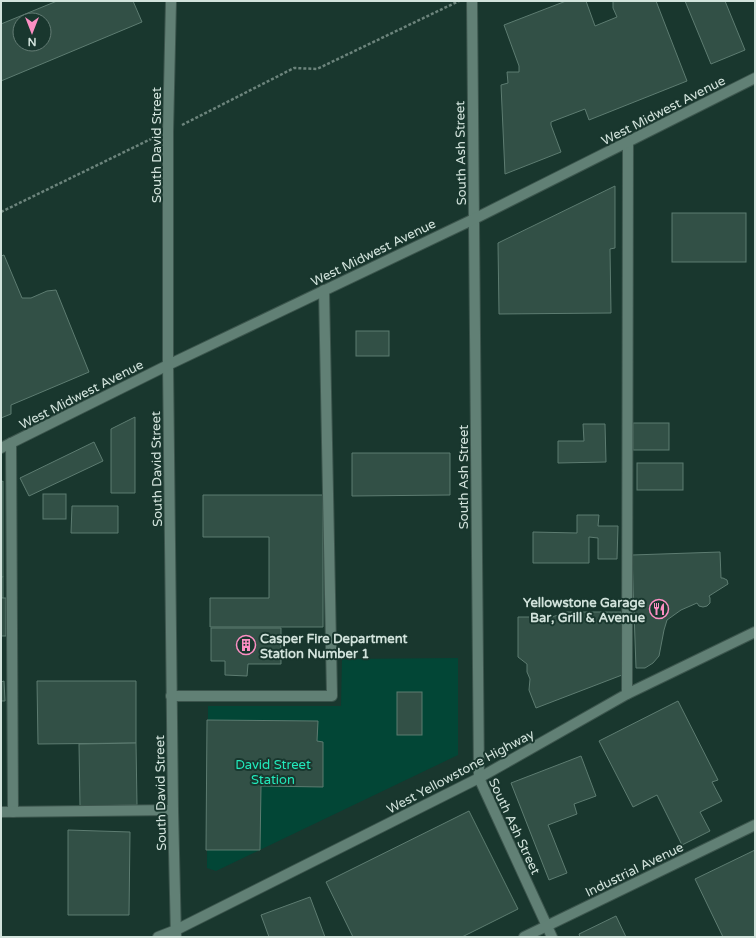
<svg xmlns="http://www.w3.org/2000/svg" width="756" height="938" viewBox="0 0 756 938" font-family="'Varela Round',sans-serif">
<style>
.green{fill:#024636}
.building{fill:#325046;stroke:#5d7c71;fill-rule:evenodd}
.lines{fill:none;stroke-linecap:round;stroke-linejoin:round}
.lane-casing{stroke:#3c554d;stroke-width:12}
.street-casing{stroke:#3c554d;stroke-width:12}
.path{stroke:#6c847c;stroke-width:2.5;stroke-dasharray:3 2;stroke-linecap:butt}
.lane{stroke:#618075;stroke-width:10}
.street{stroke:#618075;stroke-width:10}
.labels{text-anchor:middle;stroke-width:4;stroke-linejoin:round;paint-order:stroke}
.street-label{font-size:13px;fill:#d2e3dc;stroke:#19372e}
.poi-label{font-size:13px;font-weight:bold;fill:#d2e3dc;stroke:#19372e;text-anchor:end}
.park-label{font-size:13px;fill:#22e9bb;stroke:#19372e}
</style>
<rect width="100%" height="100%" fill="#19372e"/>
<path class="green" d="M458,658v97l-242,116 -9,-3 1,-162h133l1,-47z"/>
<g class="building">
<path d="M57,1h76l9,21 -141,59v-57zM20,20h24v24h-24z"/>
<path d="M566,1h20l9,25 22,-9 -4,-9v-7h43l31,80 -98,39 -4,-11 -34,13v3l10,27 -56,22 -4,-89 7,-2 -1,-11h12v-6l-15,-41z"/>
<path d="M685,1h40l20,49 -34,14z"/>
<path d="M615,186v62l-5,1 1,64 -112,1 -1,-71z"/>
<rect x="672" y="213" width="74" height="49"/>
<path d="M4,255l18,43h9l16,-7 9,-1 33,82 -78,33v9l-10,4v-162z"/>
<rect x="356" y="331" width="33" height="25"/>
<path d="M135,417v76h-24v-64z"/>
<rect x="633" y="423" width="36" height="27"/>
<path d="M583,424h22l1,38 -48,1v-22h26z"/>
<path d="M94,442l9,19 -74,35 -9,-18z"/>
<path d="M352,453h98v42l-98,1z"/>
<rect x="637" y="463" width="46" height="27"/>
<path d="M3,481v96h-2v-95z"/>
<rect x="43" y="494" width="23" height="25"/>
<path d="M203,495h120v132h-113v-29h59v-61h-66z"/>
<path d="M72,506h46v27h-47z"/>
<path d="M577,515h22l-1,11h20l-1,33h-19v-21l-9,-1v26h-56v-31l44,1z"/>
<path d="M720,552l1,26h2l4,2 1,4 -19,12 1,2v5l-3,3 -4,1 -4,-1 -2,-3 -16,7 -14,10 -3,10 -5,26 -6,7 -8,5h-9l-4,-113z"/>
<rect x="1" y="577" width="2" height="21"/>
<rect x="1" y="598" width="5" height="38"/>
<path d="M567,612h54l2,5 -1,58 -86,33 -7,-18 1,-11 -3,-7v-8l-9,-7v-40h34z"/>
<path d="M211,628h70v36h-33l-1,12 -22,-1v-14h-14z"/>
<path d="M4,681l1,20h-4v-19z"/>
<path d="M37,681h99v62l-98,1z"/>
<rect x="397" y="692" width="25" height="43"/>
<path d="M678,701l40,79 -6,2 10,19 -22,11 10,19 -28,14 -25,-50 -24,12 -34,-66z"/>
<path d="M207,720l111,1 -1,20 6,1v45l-62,-1 -1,64h-54z"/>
<path d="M136,743l1,62 -57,1 -1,-62z"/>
<path d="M581,756l15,40 -22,8 3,10 -29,11 19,48 -18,7 -38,-97z"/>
<path d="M469,811l49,98 -56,28h-109l-27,-55z"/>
<path d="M68,830l62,2 -1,83h-61z"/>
<path d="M755,850v87h-32l-28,-58z"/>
<path d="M310,897l15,40h-56l-8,-22z"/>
<path d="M616,916l10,21h-46l-1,-3z"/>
</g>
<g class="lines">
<defs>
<g id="lane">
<path d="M11,443l2,369"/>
<path d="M627,694l1,-552"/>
<path d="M171,696h161l-8,-406"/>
<path d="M1,812l172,-2"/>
</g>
<g id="street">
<path d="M171,1l-3,131v233l5,445 3,127"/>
<path d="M472,1l7,777 73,159"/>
<path d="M1,448l167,-83 306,-146 281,-141"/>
<path d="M158,937l18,-7 303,-152 148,-84 128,-62"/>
<path d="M524,937l231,-112"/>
</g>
</defs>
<use href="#lane" class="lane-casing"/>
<use href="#street" class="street-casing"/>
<g class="path">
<path d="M182,125l112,-57 23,1 142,-68"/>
<path d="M1,212l154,-75"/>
</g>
<use href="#lane" class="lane"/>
<use href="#street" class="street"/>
</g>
<defs>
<symbol id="restaurant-ring" viewBox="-11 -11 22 22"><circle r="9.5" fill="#19372e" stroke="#fc8fc3" stroke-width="1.5"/><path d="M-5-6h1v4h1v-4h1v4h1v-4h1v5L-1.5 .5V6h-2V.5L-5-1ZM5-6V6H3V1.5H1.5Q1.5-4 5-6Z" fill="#fc8fc3"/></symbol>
<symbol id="building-ring" viewBox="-11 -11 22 22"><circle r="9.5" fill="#19372e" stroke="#fc8fc3" stroke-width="1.5"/><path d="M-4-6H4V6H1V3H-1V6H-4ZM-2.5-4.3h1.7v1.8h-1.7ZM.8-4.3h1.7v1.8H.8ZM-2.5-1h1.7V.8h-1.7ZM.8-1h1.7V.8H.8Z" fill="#fc8fc3"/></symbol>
</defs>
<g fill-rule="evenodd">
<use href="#restaurant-ring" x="648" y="598" width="22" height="22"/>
<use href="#building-ring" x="235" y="634" width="22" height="22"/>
</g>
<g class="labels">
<g class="street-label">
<text transform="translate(663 110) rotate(-27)" y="5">West Midwest Avenue</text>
<text transform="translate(156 145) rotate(-90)" y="5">South David Street</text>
<text transform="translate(460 153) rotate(-91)" y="5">South Ash Street</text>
<text transform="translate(373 252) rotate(-26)" y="5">West Midwest Avenue</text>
<text transform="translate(81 394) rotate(-27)" y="5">West Midwest Avenue</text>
<text transform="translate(156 469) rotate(-91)" y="5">South David Street</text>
<text transform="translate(463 477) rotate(-90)" y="5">South Ash Street</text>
<text transform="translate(460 771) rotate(-28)" y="5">West Yellowstone Highway</text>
<text transform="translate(160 793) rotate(-91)" y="5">South David Street</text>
<text transform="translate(515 826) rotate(65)" y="5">South Ash Street</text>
<text transform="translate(634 869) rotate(-26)" y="5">Industrial Avenue</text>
</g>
<g class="poi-label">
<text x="645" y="607">Yellowstone Garage<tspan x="645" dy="15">Bar, Grill &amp; Avenue</tspan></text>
<text x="260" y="643" text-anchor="start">Casper Fire Department<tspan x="260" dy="15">Station Number 1</tspan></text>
</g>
<g class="park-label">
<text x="273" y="769">David Street<tspan x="273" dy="15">Station</tspan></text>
</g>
</g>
<rect width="756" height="938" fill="none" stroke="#d2e3dc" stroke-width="4"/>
<g transform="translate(32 32) rotate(180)"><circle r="19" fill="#19372e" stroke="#637c74"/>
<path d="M0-3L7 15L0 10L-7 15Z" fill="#fc8fc3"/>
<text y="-6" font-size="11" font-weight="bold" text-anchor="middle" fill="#d2e3dc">N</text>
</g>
</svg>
